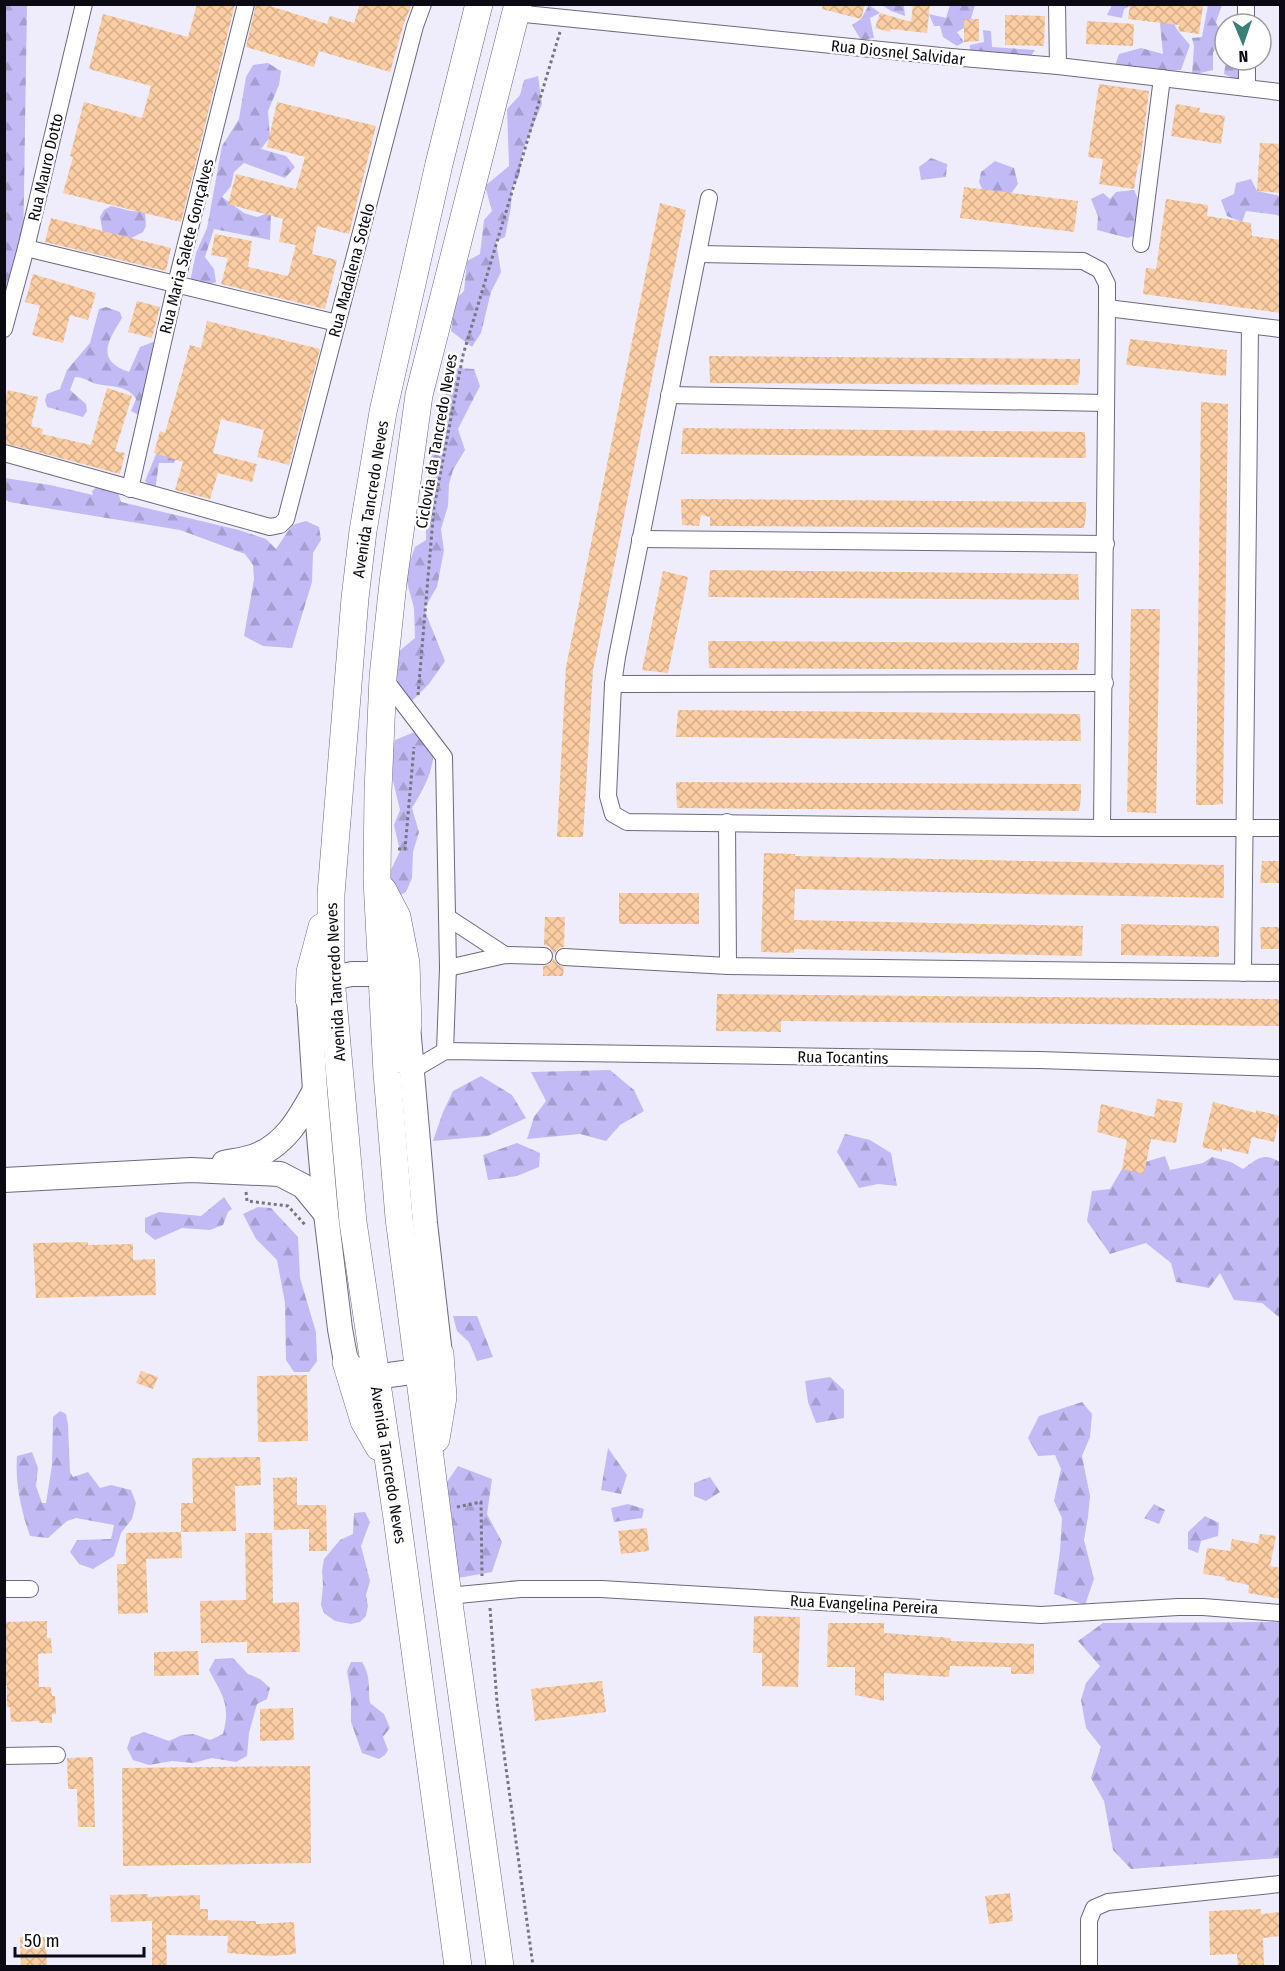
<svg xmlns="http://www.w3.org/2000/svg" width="1285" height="1971" viewBox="0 0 1285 1971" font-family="'Fira Sans Condensed',sans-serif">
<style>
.forest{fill:url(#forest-firs)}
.building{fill:url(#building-cross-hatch)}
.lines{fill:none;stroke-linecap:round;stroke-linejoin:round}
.minor-casing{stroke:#6b697e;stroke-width:18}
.secondary-casing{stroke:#6b697e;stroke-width:26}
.primary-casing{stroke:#6b697e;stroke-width:28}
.path{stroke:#767580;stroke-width:3;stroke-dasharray:3 3;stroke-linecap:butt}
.minor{stroke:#fff;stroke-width:16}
.secondary{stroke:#fff;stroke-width:24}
.primary{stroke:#fff;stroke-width:27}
.labels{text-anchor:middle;stroke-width:5;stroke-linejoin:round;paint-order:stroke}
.street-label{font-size:16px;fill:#0b0a12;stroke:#fff}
</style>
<defs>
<pattern id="forest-firs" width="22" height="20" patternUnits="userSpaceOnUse" patternTransform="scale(1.5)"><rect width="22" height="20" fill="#c2baf4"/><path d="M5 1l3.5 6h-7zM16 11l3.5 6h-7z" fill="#a59fd0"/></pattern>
<pattern id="building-cross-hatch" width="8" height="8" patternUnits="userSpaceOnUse" patternTransform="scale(1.5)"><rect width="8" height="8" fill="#facda3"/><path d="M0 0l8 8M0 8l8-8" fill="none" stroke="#d5af8b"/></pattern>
</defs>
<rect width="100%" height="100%" fill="#efedfc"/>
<g class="forest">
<path d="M1158,4l21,1 2,5 -10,9 7,12 12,14 -9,25 -18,1 -48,-5 4,-12 22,-6 22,6z"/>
<path d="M5,5h22l-4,250 -18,76z"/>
<path d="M869,5l11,8 -10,5 4,20 -13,2 -9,-15 9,-6z"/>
<path d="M882,5h22l1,11 -14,-5z"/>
<path d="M950,5h25l-6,20 -12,7 7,10 -7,4 -14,-9 -3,-11h-6l-5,-12 17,4z"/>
<path d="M1112,5h19l-7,4 -2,9 -15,-3z"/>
<path d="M1208,5h14l-6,17 5,13 -8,18v17l-21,5 2,-29 -2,-8 10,-1z"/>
<path d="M983,30l8,1 1,16 43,3 -4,6 -32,-3h-19l-10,-3v-5l14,-3z"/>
<path d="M1226,60h16v22l-18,-8z"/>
<path d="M268,63l13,8 -2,14 -11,26 2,26 -9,12 25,7 9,11 -10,11 -41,-15 -10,9 -3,14 -9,11 22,16 13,4 14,-5 -1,28 -56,-11 -9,28 9,12 2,13 -13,6 -13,-6 6,-29 11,-25 15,-82 17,-27 7,-42 7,-12z"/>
<path d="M538,76l4,28 -19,46 -4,26 -7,12 -1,19 -6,30 -9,4 5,31 -10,20 -10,41 -9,14 -21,-16 5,-32 8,-8 3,-30 13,-7 4,-34 8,-9 -7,-25 24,-20 -2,-57 13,-14 4,-15z"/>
<path d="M931,158l16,6 -1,13 -25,3 -2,-13z"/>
<path d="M995,161l19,7 4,16 -10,14h-22l-7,-16 2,-10z"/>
<path d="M1251,179l6,12 23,5v21l-3,-2 -31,-4 -4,11 -15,-6 -6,-16 13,-6 2,-11z"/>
<path d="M1134,190l5,11 -1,33 -10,4 -31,-8 1,-14 -7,-17 12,-6 7,6 6,-7z"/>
<path d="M111,206l20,5 14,1 1,14 -3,6 -37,19 -6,-34 4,-7z"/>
<path d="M106,307l14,5 2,6c-14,23 -27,42 7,54l11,-25 13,-5 6,2 -20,71 -8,-4 5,-12c-8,-14 -25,-12 -39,-15 -8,-2 -13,-7 -22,-7l-5,13 16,14 1,7 -4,6 -36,-10 -2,-7 2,-6 13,-5 7,-19 23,-27 9,-34z"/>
<path d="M458,368l16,1 6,17 -22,43 7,21 -12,20 -4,14 -1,22 -7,23 3,21 -7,37 -13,22 21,52 -16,23 -19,19 -20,-26 8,-25 17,-14 -1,-30 -9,-33 10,-28 11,-7v-53l4,-17 2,-24 13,-12 -5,-26 8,-26z"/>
<path d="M161,442l19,8 -6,13h-15l-4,28 -10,-10z"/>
<path d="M112,474l9,28 118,28 27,9 10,10 16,-24 14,-4 13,6 2,13 -8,13 -1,29 -20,66 -29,-2 -19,-10 10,-57 -1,-14 -8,-11 -65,-24 -171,-28 -4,-3v-21l45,7 43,10 -1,-4z"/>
<path d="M432,725c5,37 -1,52 -20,83l7,24 -6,20 -1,26 -6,14 -9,5 -8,-23 11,-23 -6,-26 6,-15 -7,-29 -1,-27 3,-14z"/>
<path d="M610,1070l24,20 10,21 -24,14 -14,16 -26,-7 -53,5 7,-22 12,-16 -15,-29z"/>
<path d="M481,1076l31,19 14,23 -38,18 -55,5 10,-29 10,-21z"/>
<path d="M845,1134l25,6 21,13 6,33 -19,-2 -19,4 -22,-36z"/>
<path d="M517,1143l23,10 -1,14 -22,9 -29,4 -5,-25z"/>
<path d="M1165,1156l5,14 33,-7 9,-6 19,5 12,7c15,-11 20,-17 37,-7v156l-18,-15 -28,-3 -14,-27 -11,15 -33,-6 -5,-19 -25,-20 -36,11 -23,-33 5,-30 18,-2 12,-20z"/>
<path d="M224,1197l8,12 -4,3 -5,13 -13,5 -28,-2 -27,12 -10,-8v-14l14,-6 42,4z"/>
<path d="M258,1207l13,1 27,29 2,41 16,54 1,29 -8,11h-15l-8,-12 -1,-57 -8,-43 -21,-21 -13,-25z"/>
<path d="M453,1316h24l16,41 -16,4 -8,-19 -12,-11z"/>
<path d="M830,1377l14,13v28l-28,5 -8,-21 -3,-21z"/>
<path d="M1082,1402l10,12 -2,23 -8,19 8,40 -2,21 -4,23 10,39 -9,26 -31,-11 6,-43 2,-33 -8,-17 7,-32 -6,-14 -17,1 -10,-18 11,-22z"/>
<path d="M60,1411l6,3 2,11 2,47 3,5 15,-5 12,16 11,-3 20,5 5,13 -4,16 -11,14 -7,23 -21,13 -14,-5 -9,-12 7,-12 34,-1 3,-14 -38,-7 -9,3 -19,17 -18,-2c-9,-26 -15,-53 -13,-80l15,-4 6,16 -2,18 6,17h4l6,-38 1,-48z"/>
<path d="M608,1448l19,27 -6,19 -20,-4z"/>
<path d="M458,1466l34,13 -5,35 15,28 -10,30 -34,6 -4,-20 -2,-41 -10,-28z"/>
<path d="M710,1477l10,15 -14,9 -12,-5v-13z"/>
<path d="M628,1504l16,5 -2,9 -28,4 -3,-14z"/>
<path d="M1154,1504l11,6 -6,14 -15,-6z"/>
<path d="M365,1512l5,10 -9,24 9,35 -4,14 2,11 -2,10 -6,6 -9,2 -16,-3 -11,-8 -3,-8 2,-20 -1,-14 2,-12 16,-19 13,-6 1,-21z"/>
<path d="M1205,1516l14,7 -1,13 -17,5 -3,12 -10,-4v-17z"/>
<path d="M1280,1622v236l-149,11 -18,-19 -9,-49 -13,-23 10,-31 -15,-19 -5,-28 5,-17 14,-17 -22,-25 25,-18z"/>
<path d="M233,1658l15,16 12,5 10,9 -3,11 -10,5 -8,29 -2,23 -11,6 -24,-4 -19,5 -21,-2 -23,4 -16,-5 -6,-12 4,-11 13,-5 25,9 13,-6 12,-1 16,6 13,-6c8,-30 -1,-39 -14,-64l6,-11z"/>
<path d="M351,1662h11c9,14 6,25 8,41l14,11 6,14 -7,9 5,13 -3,5 -6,4 -17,-6 -11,-31v-27l-4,-24z"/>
</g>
<g class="building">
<path d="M197,4h38l-54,218 -118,-29 10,-36 -3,-1 14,-54 58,16 9,-32 -62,-17 14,-55 85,23z"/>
<path d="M256,4h8l63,20 3,-8 24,7 6,-19h52l-8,19 -14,49 -71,-21 -5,16 -68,-20z"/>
<path d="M823,4h42l-4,15 -39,-10z"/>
<path d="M913,4h17l-3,29 -36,-4 -1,3 -15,-4 5,-15 31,9z"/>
<path d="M1130,4l73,2 -4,28 -21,-3 1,-6 -51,-6z"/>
<path d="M1005,15l40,1 -1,30 -39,-1z"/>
<path d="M964,19h15v22l-15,1z"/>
<path d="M1087,21l47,3 -1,22 -47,-2z"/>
<path d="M1099,84l50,7 -9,73h-2l-4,25 -35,-5 4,-25 -15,-2z"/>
<path d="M277,102l99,24 -27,108 -32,-8 -5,28 25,6 -12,49 -104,-25 7,-26 -17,-3 4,-21 37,7 -4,26 40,9 8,-31 -17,-3 4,-23 -55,-15 8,-30 60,15 9,-32 -38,-10z"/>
<path d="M1176,104l24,4 -1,4 26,4 -4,28 -50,-8z"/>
<path d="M1260,143l21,1v49l-24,-2z"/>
<path d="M964,187l114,14 -4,31 -114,-14z"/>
<path d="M1166,199l42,6 -1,11 44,7 1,13 29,4v73l-138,-19 3,-26 10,1z"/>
<path d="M660,203l26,7 -93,460 -10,167h-26l9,-170z"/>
<path d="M51,218l120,30 -5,23 -121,-29z"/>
<path d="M33,274l63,19 -8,27 -18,-5 -7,28 -31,-8 8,-29 -15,-4z"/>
<path d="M137,301l23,6 -8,31 -24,-6z"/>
<path d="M207,321l113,28 -31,116 -32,-8 7,-27 -43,-11 -8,34 44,11 -5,18 -34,-9 -8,26 -35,-9 8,-28 -29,-9 6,-22 5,2 25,-88 11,3z"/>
<path d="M1130,339l97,11 -1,26 -100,-11z"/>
<path d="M709,356l371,3v14l-2,12 -368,-2z"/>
<path d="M107,388l25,8 -17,55 10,2 -5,21 -116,-31v-39l4,-14 30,7 -7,29 12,3 -1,5 49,11z"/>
<path d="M1201,402l27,2 -5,400 -13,1h-14z"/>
<path d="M683,428l402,4 1,26 -405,-4z"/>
<path d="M681,499l405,3v14l-2,12 -374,-2v-9l-9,-2 -2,11 -17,-1z"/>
<path d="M710,570l368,4 1,26 -371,-3z"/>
<path d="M663,571l25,6 -20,96 -26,-3z"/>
<path d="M1131,609h29l-4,204 -29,-1z"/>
<path d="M708,641l371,2v15l-2,12 -368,-2z"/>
<path d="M678,710l402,4 1,27 -405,-4z"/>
<path d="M676,782l405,2v14l-2,13 -402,-3z"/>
<path d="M764,853l31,1v2l429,9v33l-429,-9 -1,31 289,6 -1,30 -288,-7v4l-33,-1z"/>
<path d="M1262,861h19v22h-21z"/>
<rect x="619" y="893" width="80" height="31"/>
<path d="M545,917h20l-1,30 -5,1 -5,6 -4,-7 -6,-2z"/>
<path d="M1121,924l98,2v31l-98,-2z"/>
<path d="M1260,927h21v22h-20z"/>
<path d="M554,959l4,6 6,2 -1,9h-20v-10l6,-1z"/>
<path d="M717,994l564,5v27l-500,-5v11l-65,-1z"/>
<path d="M1157,1099l26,4 -7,40 -25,-4 -7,35 -22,-5 5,-29 -30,-8 4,-28 53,13z"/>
<path d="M1213,1102l43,11v-3l24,6 -6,26 -22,-5 -4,17 -26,-6v4l-20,-5z"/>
<path d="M88,1242v3l45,-1v16l22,-1 1,36 -120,3 -3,-55z"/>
<path d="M141,1371l17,6 -5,12 -17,-6z"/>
<path d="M307,1375l1,66 -50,1 -1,-66z"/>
<path d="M260,1457l1,28 -26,1 1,45 -55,1v-29h12l-1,-45z"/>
<path d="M297,1477v28h29l1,46h-18v-22l-35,1 -1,-52z"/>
<path d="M647,1528l2,23 -28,3 -3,-23z"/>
<path d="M181,1532l1,26 -36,1 2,54 -30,1 -1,-50h9v-31z"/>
<path d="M245,1533h27l1,70 26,-1 1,50 -53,1v-11l-46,1 -1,-42 46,-1z"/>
<path d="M1260,1534l16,2 -6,30 11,2v31l-33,-6 1,-8 -24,-5v-3l-22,-3 4,-26 23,3 2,-12 26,5z"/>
<path d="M754,1616l46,1 -2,70 -36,-1v-33h-9z"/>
<path d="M47,1621v17h4l1,15 -14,1 1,33h12l1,9h3l1,18h-4v9h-13v-2l-28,1 -1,-15h-3v-22h-3v-63z"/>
<path d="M828,1623h56v10l67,5v3l83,3v30h-23v-7l-61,-1 -1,11 -65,-4v28l-29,-6v-28h-28z"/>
<path d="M198,1651l1,24 -45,1v-24z"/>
<path d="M602,1681l4,31 -71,9 -4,-32z"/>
<path d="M293,1708l1,32 -34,1v-32z"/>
<path d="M93,1757l2,70h-17l-1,-38h-9l-1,-31z"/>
<path d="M310,1766l1,97 -188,3 -1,-98z"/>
<path d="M1010,1893l3,28 -24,3 -4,-28z"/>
<path d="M148,1894v3l52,-2v14h8v11l48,1v3l38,-2 2,32 -24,2 -45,-3 1,-17 -62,-1 1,31h-15v-45l-41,1 -1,-27z"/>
<path d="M1261,1909v5l20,-2v24l-18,2 1,28h-26l-1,-12 -27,1 -1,-44z"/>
<path d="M20,1937h26l1,29h-26z"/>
</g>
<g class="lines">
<defs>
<g id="minor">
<path d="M1057,4l1,62"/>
<path d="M1246,4v20"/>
<path d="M515,13l436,44 107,9 222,26"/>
<path d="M1247,88v-28"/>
<path d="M709,198l-92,459 -4,27 -5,112 5,18 14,8 475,6h178"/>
<path d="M1141,244l21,-166"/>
<path d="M26,248l311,75"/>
<path d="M699,254l384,7 17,9 7,14v24l-5,520"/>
<path d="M1107,308l173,21"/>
<path d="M4,329l22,-81 58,-244"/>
<path d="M669,395l437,8"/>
<path d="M4,453l266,74 10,-2 6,-6 129,-493 8,-22"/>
<path d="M130,489l46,-205 70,-280"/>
<path d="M640,539l466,5"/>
<path d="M383,677l61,80 4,211 -3,83"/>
<path d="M613,684l492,-1"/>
<path d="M727,822l1,144 552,7"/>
<path d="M447,917l58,38"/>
<path d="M564,957l164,9"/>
<path d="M448,968l57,-13 39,1"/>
<path d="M1243,973l7,-647"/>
<path d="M411,1071l34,-20 594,9 241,8"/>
<path d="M4,1589h26"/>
<path d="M448,1596l72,-7h81l440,26 137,-8h25l77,6"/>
<path d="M4,1756l53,-1"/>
<path d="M1089,1966v-46l5,-12 14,-6 172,-18"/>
</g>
<g id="secondary">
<path d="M352,974h29l19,30 8,22 17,197 15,131 -22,17 -43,6 -22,-9 -7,-6 -6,-33 -14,-115 -11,-124 -6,-91c15,-18 21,-21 43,-25z"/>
<path d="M224,1163c9,-2 19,-3 28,-6 32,-10 48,-39 63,-67"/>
<path d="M4,1180l187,-10 89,4 23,12 23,28"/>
</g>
<g id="primary">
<path d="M383,890l14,27 9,46 2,63"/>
<path d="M309,999l1,-27 12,-45"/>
<path d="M346,1362l18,59 15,26"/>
<path d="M436,1439l7,-42 -3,-43"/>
<path d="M458,1966l-61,-448 -44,-296 -22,-244v-84l24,-296 8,-67 20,-119 56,-248 40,-160"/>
<path d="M500,1966l-52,-370 -49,-378 -12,-145 -10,-194 1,-88 5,-114 10,-94 26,-188 99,-391"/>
</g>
</defs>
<use href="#minor" class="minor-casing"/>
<use href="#secondary" class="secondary-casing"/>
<use href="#primary" class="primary-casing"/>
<g class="path">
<path d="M418,695l16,-188 29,-152 97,-323"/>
<path d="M398,849h7l9,-102"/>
<path d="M246,1192l1,9 41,5 18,20"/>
<path d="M457,1507l24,-5 1,74"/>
<path d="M490,1608l7,94 36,264"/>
</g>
<use href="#minor" class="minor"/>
<use href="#secondary" class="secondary"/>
<use href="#primary" class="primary"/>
</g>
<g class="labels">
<g class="street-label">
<text transform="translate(898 52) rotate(6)" y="6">Rua Diosnel Salvidar</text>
<text transform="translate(45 167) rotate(-77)" y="6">Rua Mauro Dotto</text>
<text transform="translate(186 246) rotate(-76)" y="6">Rua Maria Salete Gonçalves</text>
<text transform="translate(351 270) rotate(-75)" y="6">Rua Madalena Sotelo</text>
<text transform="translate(436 441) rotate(-80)" y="6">Ciclovia da Tancredo Neves</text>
<text transform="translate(370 499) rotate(-81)" y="6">Avenida Tancredo Neves</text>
<text transform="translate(335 982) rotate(-93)" y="6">Avenida Tancredo Neves</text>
<text transform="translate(843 1057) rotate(1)" y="6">Rua Tocantins</text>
<text transform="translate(389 1465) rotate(81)" y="6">Avenida Tancredo Neves</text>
<text transform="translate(864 1604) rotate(3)" y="6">Rua Evangelina Pereira</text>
</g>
</g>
<rect width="1285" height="1971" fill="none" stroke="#0b0a12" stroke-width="12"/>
<g transform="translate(1243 42) rotate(178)"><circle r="28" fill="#ffffff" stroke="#9d9da0" stroke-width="1.5"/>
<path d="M0-4.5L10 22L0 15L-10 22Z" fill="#3b8076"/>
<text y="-9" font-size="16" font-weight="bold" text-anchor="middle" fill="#0b0a12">N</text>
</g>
<path d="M15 1947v9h129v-9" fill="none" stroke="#0b0a12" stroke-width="3"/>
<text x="24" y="1947" font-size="18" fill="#0b0a12" stroke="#ffffff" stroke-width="4.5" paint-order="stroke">50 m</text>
</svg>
